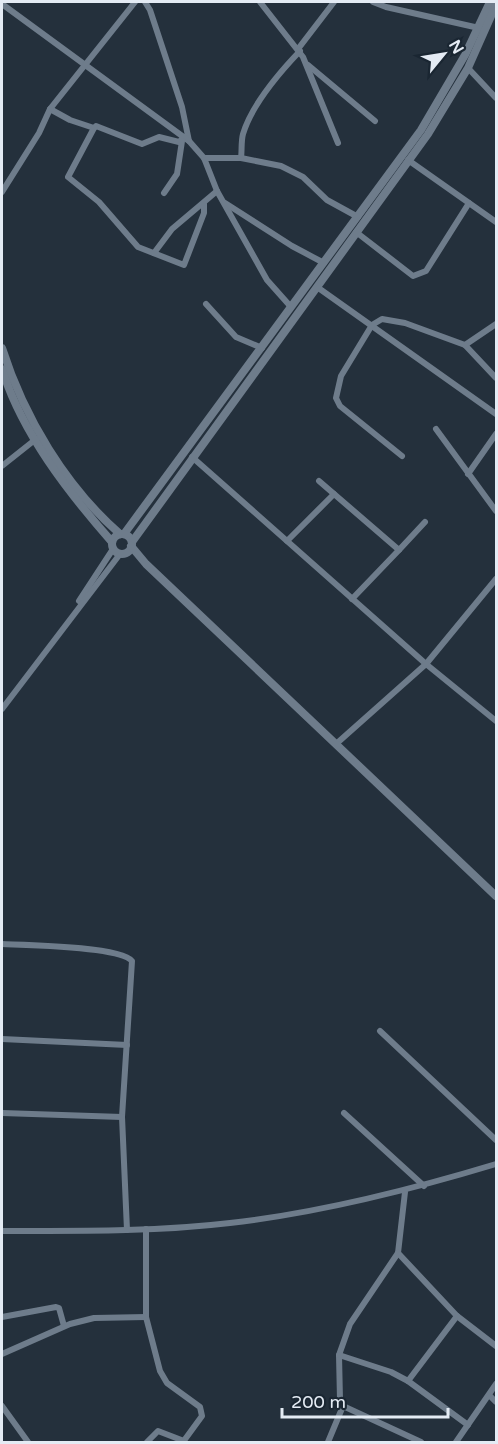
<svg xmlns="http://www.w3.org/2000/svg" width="498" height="1444" viewBox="0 0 498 1444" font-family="'Varela Round',sans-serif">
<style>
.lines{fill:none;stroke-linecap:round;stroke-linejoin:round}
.street{stroke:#6e7c8b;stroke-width:6}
.secondary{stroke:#6e7c8b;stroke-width:8}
</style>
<rect width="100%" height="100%" fill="#24303c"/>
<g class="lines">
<g class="street">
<path d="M145,2l5,8 32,97 7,34 15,17 13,33 50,89 24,27"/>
<path d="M260,2l43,55 35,86"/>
<path d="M373,2l13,5 93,21"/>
<path d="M2,4l187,137"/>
<path d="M298,49l36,-47"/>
<path d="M308,65l67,56"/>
<path d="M468,68l28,30"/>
<path d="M50,109l20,11 24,8 2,-2 46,18 17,-7 20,5 5,-5"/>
<path d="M94,128l-26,49 31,25 39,45 46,18 20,-52v-9"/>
<path d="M204,158h37l40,8 22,11 24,23 31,17"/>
<path d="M241,158c1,-7 0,-17 2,-24 9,-30 36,-61 57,-83"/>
<path d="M408,160l88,62"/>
<path d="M2,192l37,-59 11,-24 85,-107"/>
<path d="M164,193l13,-19 5,-33"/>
<path d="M225,203l67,43 32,17"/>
<path d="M356,232l57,44 13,-5 43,-68"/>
<path d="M154,253l18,-24 45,-38"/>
<path d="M317,287l179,127"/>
<path d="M206,304l30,33 26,11"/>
<path d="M465,345l31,-21"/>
<path d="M436,429l60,82"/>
<path d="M402,456l-62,-50 -4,-8 5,-22 31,-51 10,-6 23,4 60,22 31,33"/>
<path d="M192,457l234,207 70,57"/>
<path d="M2,466l34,-27"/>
<path d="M468,474l28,-40"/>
<path d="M319,481l80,69 26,-28"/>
<path d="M287,541l47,-47"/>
<path d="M352,599l47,-49"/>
<path d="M79,601l34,-52"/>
<path d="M2,709l118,-155"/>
<path d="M336,744l90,-80 70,-85"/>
<path d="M2,944c22,1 118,2 130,17l-10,156 5,113"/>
<path d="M380,1031l116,109"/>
<path d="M2,1039l125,6"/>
<path d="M2,1113l120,4"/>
<path d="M344,1113l80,73"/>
<path d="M405,1192l-7,61 -48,71 -11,31 1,45 3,6 78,36"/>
<path d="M146,1229v88l14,54 7,12 33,24 2,9 -19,26"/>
<path d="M2,1231c75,0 152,1 228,-8 89,-10 180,-33 266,-59"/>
<path d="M398,1253l59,63 39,30"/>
<path d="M2,1317l54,-10 3,1 5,18"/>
<path d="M2,1354l68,-30 24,-6 52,-1"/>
<path d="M339,1355l52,17 17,9 60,44"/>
<path d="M408,1381l49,-65"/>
<path d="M489,1395l7,7"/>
<path d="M2,1406l26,36"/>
<path d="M147,1442l11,-11 26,10"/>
<path d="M328,1442l15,-36"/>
<path d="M456,1442l40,-58"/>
</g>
<g class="secondary">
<path d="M2,348c22,69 63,138 118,186"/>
<path d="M2,369c20,64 66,123 110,173"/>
<path d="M124,534l297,-404 44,-75 25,-53"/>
<circle cx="122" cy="544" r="10"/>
<path d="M132,542l296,-408 40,-66 28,-63"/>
<path d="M131,546l15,18 350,332"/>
</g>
</g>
<rect width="498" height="1444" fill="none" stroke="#e4ebf4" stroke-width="6"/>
<g transform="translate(444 54) rotate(60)" stroke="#1a2632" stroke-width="4.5" paint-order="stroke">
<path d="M0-4.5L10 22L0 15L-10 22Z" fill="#e4ebf4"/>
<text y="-9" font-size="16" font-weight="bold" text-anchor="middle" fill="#e4ebf4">N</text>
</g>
<path d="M282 1408v9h166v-9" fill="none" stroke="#e4ebf4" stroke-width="3"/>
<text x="291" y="1408" font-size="18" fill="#e4ebf4" stroke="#1a2632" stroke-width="4.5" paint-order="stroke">200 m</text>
</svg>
